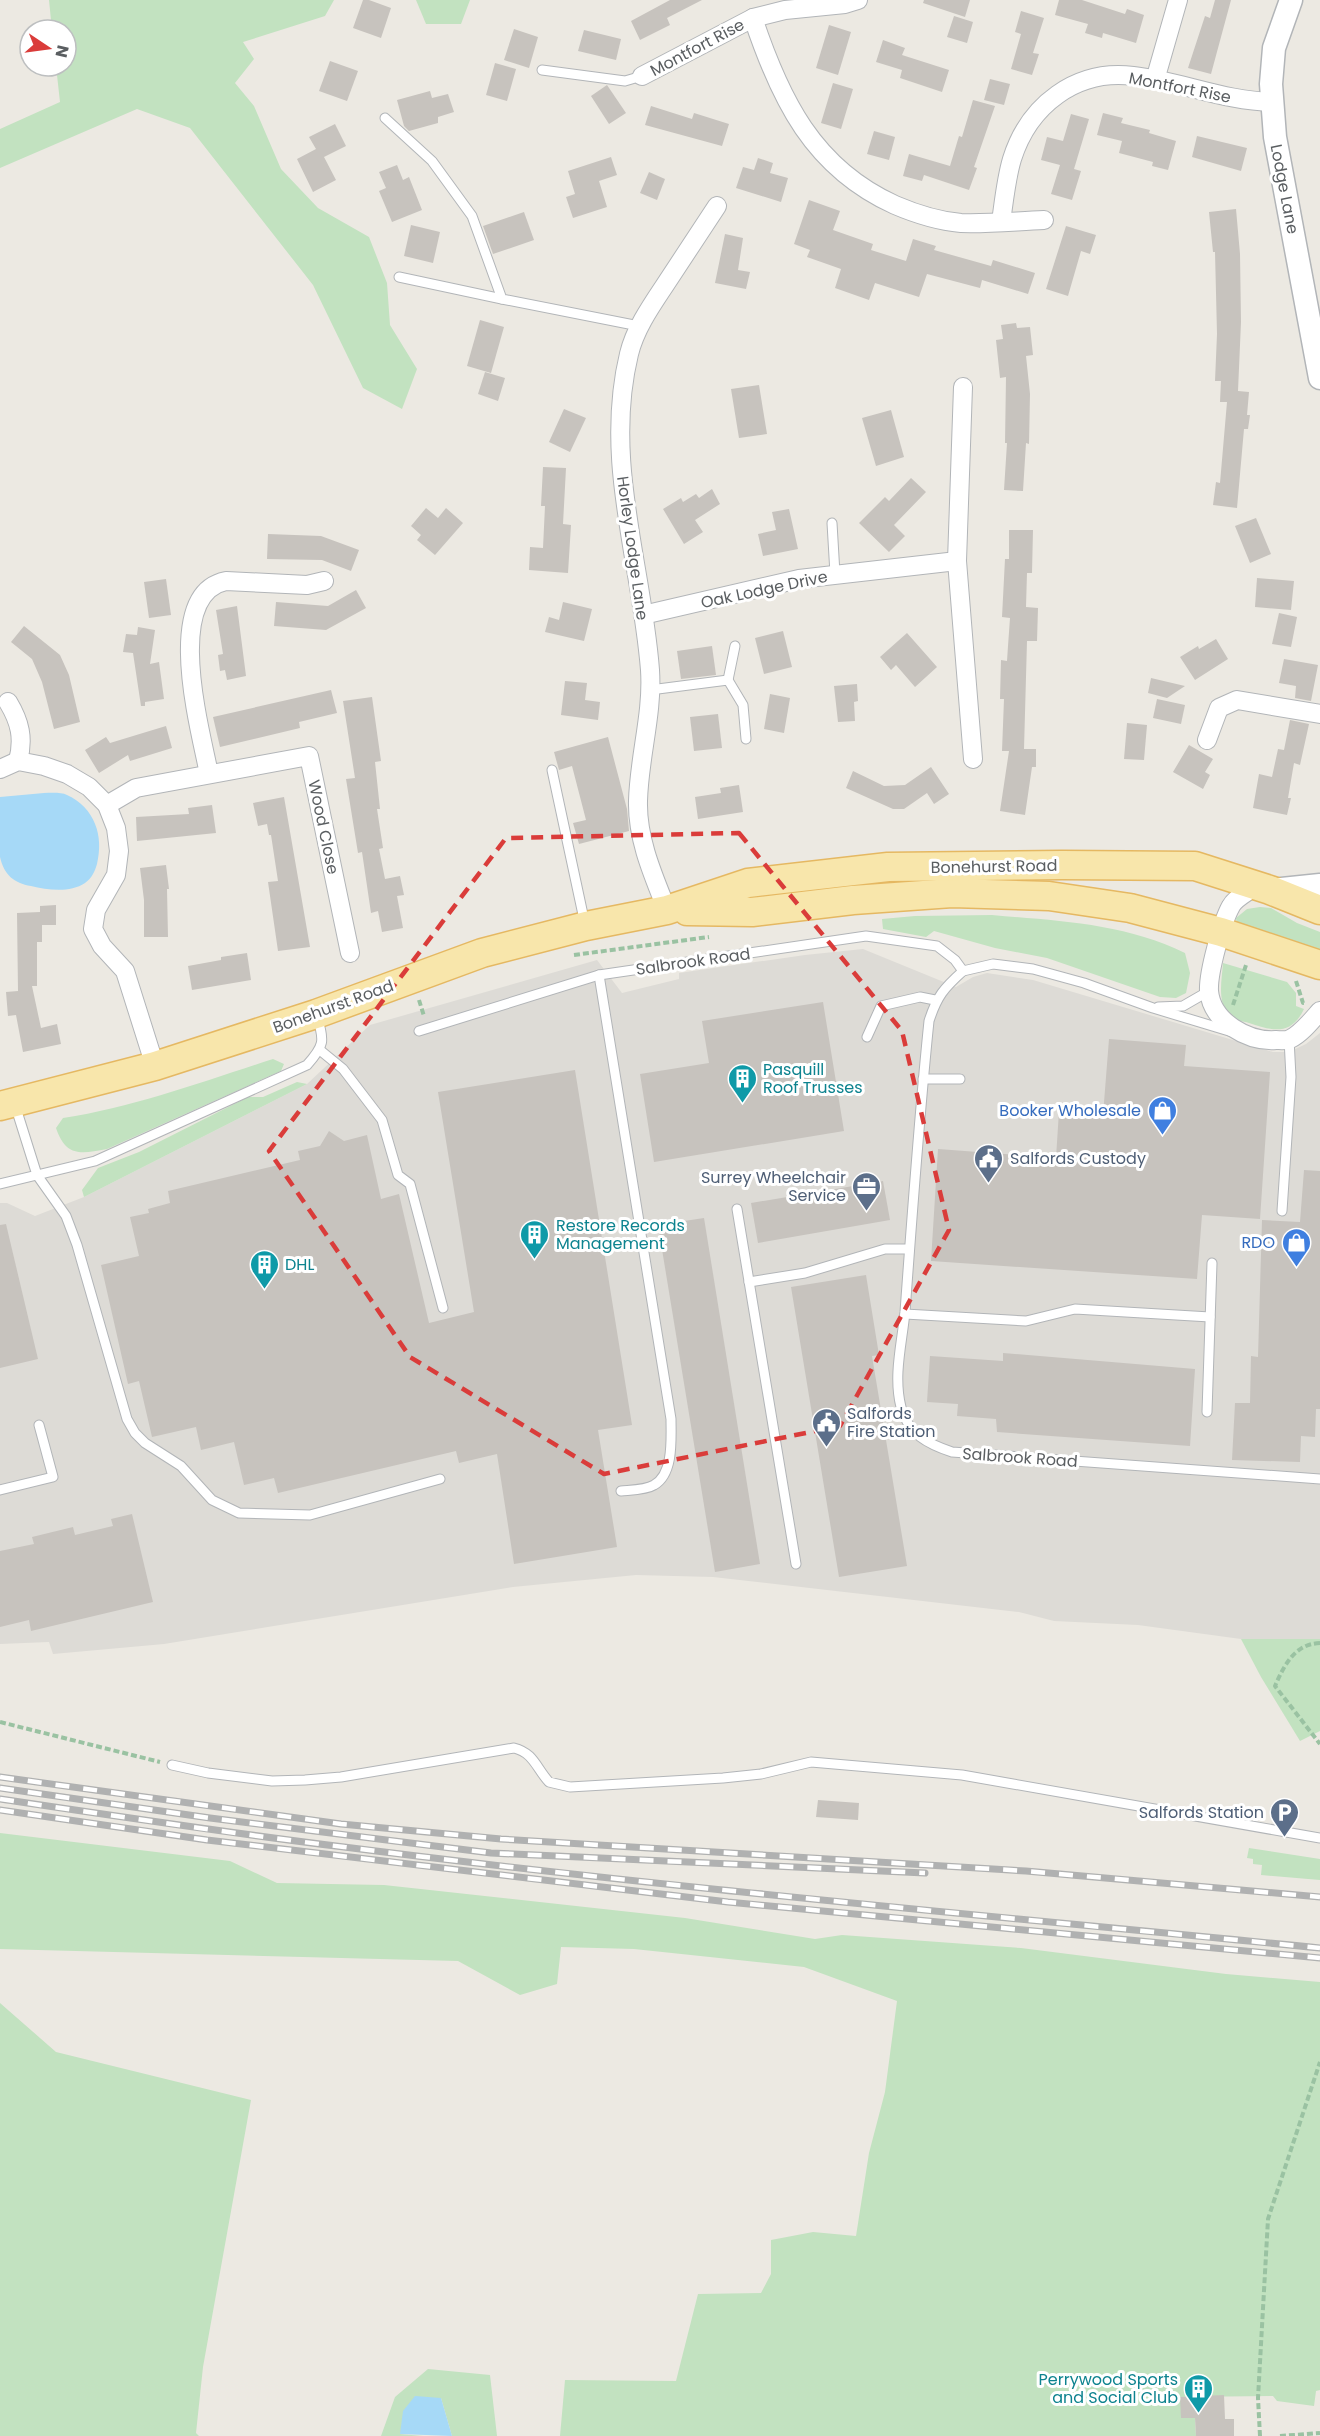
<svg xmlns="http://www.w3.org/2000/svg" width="1320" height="2436" viewBox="0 0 1320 2436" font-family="Poppins,sans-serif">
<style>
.industrial{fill:#dddbd6}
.green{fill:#c2e2c0}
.water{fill:#a6d9f7}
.building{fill:#c7c3be}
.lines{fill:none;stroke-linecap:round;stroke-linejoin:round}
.service-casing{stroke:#b2b5b8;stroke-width:11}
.minor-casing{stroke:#b2b5b8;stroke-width:20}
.tertiary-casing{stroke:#b2b5b8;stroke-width:25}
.primary-casing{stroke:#e5b862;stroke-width:31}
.path{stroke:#9ac2a2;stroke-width:4;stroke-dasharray:6 3;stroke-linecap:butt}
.service{stroke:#fff;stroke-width:9}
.minor{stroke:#fff;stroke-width:18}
.tertiary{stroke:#fff;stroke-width:22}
.primary{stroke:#f8e6ab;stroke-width:28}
.rail-casing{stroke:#b0b1b1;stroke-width:7}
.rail{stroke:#fff;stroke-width:4.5;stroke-dasharray:14;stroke-linecap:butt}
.marked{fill:none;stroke:#da3c3a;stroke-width:4.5;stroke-dasharray:12 8;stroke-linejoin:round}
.labels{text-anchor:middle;stroke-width:6;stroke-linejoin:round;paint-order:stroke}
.street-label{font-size:16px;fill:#5a5e61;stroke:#fff}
.culture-label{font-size:16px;fill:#0d838f;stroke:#fff;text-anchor:start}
.shop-label{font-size:16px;fill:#366cbe;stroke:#fff;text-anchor:end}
.service-label{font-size:16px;fill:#4e5e75;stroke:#fff;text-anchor:start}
</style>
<rect width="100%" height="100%" fill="#ece9e2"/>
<path class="industrial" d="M863,949l93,38 17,-10 14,-4 46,7 240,72h16l17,-8 14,-11v606h-79l-103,-14 -84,-4 -35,-9 -306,-35 -77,-2 -123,12 -349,57 -111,10 -4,-12 -49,2v-441h7l28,13 49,-19 223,-113 63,-59 227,-65 25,33 57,-14v-6l126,-18z"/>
<g class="green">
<path d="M49,0h285l-9,16 -82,26 11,17 -19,24 19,23 27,63 37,39 51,29 18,46 3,42 27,44 -15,40 -39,-21 -50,-103 -123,-157 -53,-19 -137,59v-39l60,-27 -4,-36h10v-36h-14z"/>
<path d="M416,0h54l-9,24h-35z"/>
<path d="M1260,907l11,1 26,15 23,9v19l-83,-26 -1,-7 11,-9z"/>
<path d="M992,915c66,6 132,8 193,38l5,20 -4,20 -10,5 -16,-1 -113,-39 -52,-10 -61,-17 -8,6 -43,-8 -1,-10 33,-3z"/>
<path d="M1223,963l64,19 9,11v13l8,3c-13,27 -31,22 -55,14 -7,-2 -17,-3 -21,-9 -11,-14 -6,-35 -5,-51z"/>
<path d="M273,1059l11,5 -3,7 -174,78c-27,5 -41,8 -51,-21l7,-10c72,-11 141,-37 210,-59z"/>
<path d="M297,1082l10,2 -223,113 -2,-7 16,-22 41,-16 109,-55h15z"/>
<path d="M1241,1639h79v92l-20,10 -39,-64z"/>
<path d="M0,1833l230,28 47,22 107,2 301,33 130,21 27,-4 179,13 205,26 94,8v408l-4,1 -2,15 -37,-5 -4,-5 -92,1v21h14l1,18h-636l5,-56 111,1 22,-87 63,-1 10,-19v-34l42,-8 43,4 13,-83 16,-61 12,-91 -93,-34 -170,-18 -73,-2 -4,37 -37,11 -62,-34 -458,-12z"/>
<path d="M1249,1848l71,11v21l-59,-5 1,-10 -9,-1v-5l-6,-1z"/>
<path d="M0,2003l56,49 195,48 -48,267 -7,66 3,3h-199z"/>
<path d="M428,2369l62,6 7,61h-45l-11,-38 -41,36 23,2h-42l14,-39z"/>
</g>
<g class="water">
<path d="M44,793c7,0 17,-1 23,2 28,13 37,41 30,69 -2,7 -5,14 -12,19 -15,10 -37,7 -54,3 -17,-3 -27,-11 -31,-29 0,-16 0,-42 0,-60z"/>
<path d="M415,2396l26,2 11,38 -52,-2 3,-23z"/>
</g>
<g class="building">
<path d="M363,0h6l22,8 -10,30 -28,-10z"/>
<path d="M670,0h32l-35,18 3,7 -30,15 -9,-19z"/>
<path d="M924,0h46l-5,17 -42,-14z"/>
<path d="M1059,0h23l43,14 2,-5 17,6 -8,28 -33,-10 -1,5 -17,-5 3,-9 -33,-9z"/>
<path d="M1215,0h16l-20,74 -23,-6 17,-52 5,2z"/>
<path d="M1021,11l23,7 -11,35 6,1 -7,21 -21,-6 10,-35 -6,-2z"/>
<path d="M954,16l19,6 -6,21 -20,-6z"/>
<path d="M829,25l22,7 -13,43 -22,-7z"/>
<path d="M514,29l24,8 -9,31 -25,-8z"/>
<path d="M584,30l37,9 -5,21 -38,-9z"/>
<path d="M883,40l22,8 -3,7 47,15 -7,22 -42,-14 2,-8 -26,-8z"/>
<path d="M330,61l28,10 -11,30 -28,-10z"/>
<path d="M495,63l21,6 -9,32 -21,-6z"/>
<path d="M990,79l20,5 -6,21 -20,-5z"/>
<path d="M833,83l20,6 -12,40 -20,-6z"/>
<path d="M607,85l19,28 -17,11 -18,-28z"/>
<path d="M430,91l2,7 16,-4 6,18 -16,5v6l-29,8 -5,-5 -7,-26z"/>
<path d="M973,100l22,6 -21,61 3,1 -8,22 -45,-15 -2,6 -19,-5 6,-22 41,12 9,-30 3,1z"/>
<path d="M651,106l41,13 2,-6 35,11 -7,22 -77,-21z"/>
<path d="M1103,113l20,5 -2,5 29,7 -1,3 27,8 -8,29 -16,-4 1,-4 -34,-9 3,-12 -25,-6z"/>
<path d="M1071,114l18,5 -15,50 7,2 -9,29 -21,-6 9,-29 -19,-5 6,-23 16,4z"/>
<path d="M335,124l11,22 -22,11 12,23 -23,12 -16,-33 19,-10 -7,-12z"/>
<path d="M874,131l21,6 -6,23 -22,-6z"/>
<path d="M1197,136l50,12 -6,23 -49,-14z"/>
<path d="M611,157l6,18 -18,6 8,26 -34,11 -7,-21 9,-3 -7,-23z"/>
<path d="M758,158l15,5 -3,10 18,5 -7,24 -45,-14 7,-21 11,3z"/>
<path d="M397,165l6,15 6,-3 13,33 -30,12 -13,-31 7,-3 -7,-16z"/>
<path d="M649,172l16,7 -8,21 -17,-7z"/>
<path d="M809,200l31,11 -7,19 40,14 -2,6 35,11 7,-22 23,7 -2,4 57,16 2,-6 42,13 -7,21 -46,-14 -2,8 -53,-14 -8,23 -44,-14 -6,17 -34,-12 6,-19 -34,-12 3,-7 -16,-6z"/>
<path d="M1236,209l4,45 1,68 -3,69 11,1 -2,23h3l-2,14h-4l-7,79 -24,-3 3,-23 4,1 7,-81h-7l1,-21h-6l2,-47 -2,-82h-2l-4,-40z"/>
<path d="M524,212l10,28 -41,14 -10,-28z"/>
<path d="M411,225l29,7 -7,31 -29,-7z"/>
<path d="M1066,226l30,9 -6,19 -9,-3 -13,45 -22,-7z"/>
<path d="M725,234l18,4 -5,32 12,2 -4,17 -31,-6z"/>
<path d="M480,320l24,7 -13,46 -24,-7z"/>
<path d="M1016,323l1,5 13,-1 3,28 -7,1 4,38 -1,50 -3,-1 -3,48 -19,-1 3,-47h-2l1,-66 -6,1 -4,-38 7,-1 -2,-14z"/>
<path d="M485,372l20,6 -7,23 -20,-7z"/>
<path d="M759,385l8,49 -28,4 -8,-49z"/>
<path d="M564,409l22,9 -16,34 -21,-10z"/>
<path d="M891,410l13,47 -28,9 -14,-48z"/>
<path d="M543,467l23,1 -3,56 8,1 -3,48 -39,-3 1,-23 13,1 2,-42h-4z"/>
<path d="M911,478l15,14 -32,33 11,11 -16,16 -30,-29 26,-26 4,4z"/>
<path d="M712,489l8,15 -25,16 8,12 -19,12 -21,-35 18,-11 2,4 13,-8 3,4z"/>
<path d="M426,508l12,10 8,-10 17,15 -28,32 -18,-15 4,-5 -10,-9z"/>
<path d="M789,509l9,40 -35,7 -5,-22 18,-4 -4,-18z"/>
<path d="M1256,518l15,36 -21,9 -15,-37z"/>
<path d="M1009,530h24l-1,43h-5l-1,34 12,1 -1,33h-10l-3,108h12v18h-4l-7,48 -25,-4 9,-60h-7l2,-52h-4l1,-39 6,1 1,-15 2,-28 -8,-1 3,-58h4z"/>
<path d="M268,534l53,2 38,14 -8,21 -29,-11 -55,-1z"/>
<path d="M1257,578l37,3 -3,29 -36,-3z"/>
<path d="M166,579l5,36 -22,3 -5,-36z"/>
<path d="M356,590l10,18 -40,22 -52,-4 2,-24 52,4z"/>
<path d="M563,602l29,7 -8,32 -39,-9 4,-15 10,3z"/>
<path d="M237,606l9,70 -19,4 -2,-10 -5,1 -2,-16 5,-1 -7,-44z"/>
<path d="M1279,613l18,4 -6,30 -19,-3z"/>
<path d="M24,626l36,29 9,20 11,47 -26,7 -12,-47 -10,-23 -21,-17z"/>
<path d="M138,627l17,3 -5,34 9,-2 5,37 -19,3v4h-4l-8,-53 -10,-1 3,-18 11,1z"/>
<path d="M783,631l9,36 -28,7 -9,-36z"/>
<path d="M907,633l30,34 -22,20 -19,-22 -5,5 -11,-13z"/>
<path d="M1216,639l12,20 -33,21 -15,-23 18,-11 1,3z"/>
<path d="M712,646l4,29 -35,4 -4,-28z"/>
<path d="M1284,659l34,6 -7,36 -16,-3 1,-12 -17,-3z"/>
<path d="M1151,678l34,8 -18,12 -19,-5z"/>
<path d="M565,681l22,2 -2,17 15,2 -2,18 -37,-5z"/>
<path d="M857,684l1,17 -4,1 1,19 -17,1 -4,-36z"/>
<path d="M331,690l6,23 -38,9 1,6 -80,19 -7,-30z"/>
<path d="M770,694l20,4 -6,35 -20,-4z"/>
<path d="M372,697l9,64 -6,1 5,47h-3l6,39 -4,1 6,30 15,-3 4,19 -7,1 6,32 -21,4 -4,-21 -7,2 -9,-61 -4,1 -12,-74 9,-1 -12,-77z"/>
<path d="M1157,699l28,6 -4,19 -28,-6z"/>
<path d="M718,714l4,34 -28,3 -4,-34z"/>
<path d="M1290,720l19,4 -9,41 -6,-2 -6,35h3l-4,17 -34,-7 6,-34 13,3 6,-28 6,1z"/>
<path d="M1127,723l20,2 -3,35 -20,-1z"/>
<path d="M166,726l6,22 -42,13 -2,-6 -29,18 -14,-23 21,-13 4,6z"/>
<path d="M608,737l19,72 2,22 -50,13 -6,-21 13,-3 -14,-54 -13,4 -5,-18z"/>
<path d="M1189,745l24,14 -8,13 5,3 -7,14 -30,-17z"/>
<path d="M931,767l18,27 -15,10 -7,-11 -23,16h-11l-47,-21 7,-17 31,15 21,-1z"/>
<path d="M739,785l4,27 -45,7 -3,-22 26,-4 -1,-5z"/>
<path d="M284,797l26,150 -32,4 -10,-69 10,-1 -7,-46h-2l-2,-11 -9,2 -5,-23z"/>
<path d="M212,805l4,28 -79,8 -1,-24 53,-3 -1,-6z"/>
<path d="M166,865l3,24h-2l1,48h-24v-37l-4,-32z"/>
<path d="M56,905v20h-14v17h-5v44h-5l9,42 16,-4 4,20 -38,8 -7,-37 -8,1 -2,-24 12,-1 -1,-78 23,-1v-6z"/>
<path d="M247,953l4,27 -59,10 -4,-24 33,-6v-3z"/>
<path d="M823,1002l21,129 -190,31 -14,-88 69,-11 -7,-42z"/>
<path d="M1109,1039l77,6 -2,21 86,6 -10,147 -58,-4 -5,64 -266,-18 7,-112 118,9 3,-47 44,4z"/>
<path d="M575,1070l57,355 -34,5 19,117 -103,17 -17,-110 -38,9 -3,-12 -178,42 -4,-15 -30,7 -10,-43 -33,8 -5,-23 -44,10 -13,-56 -11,3 -27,-119 38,-9 -9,-39 19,-4 -1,-4 22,-6 -2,-12 132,-31 -2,-9 22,-5 9,-15 15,10 23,-6 14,64 18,-5 30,129 45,-11 -36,-220z"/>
<path d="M1304,1170l16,1v238h-4l-1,28 -14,-1 -1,26 -68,-2 3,-57h15l1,-47 7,1 4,-137 38,2z"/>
<path d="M883,1181l7,39 -132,23 -7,-40z"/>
<path d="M704,1218l56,346 -45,8 -57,-347z"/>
<path d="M6,1224l32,135 -38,9v-143z"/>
<path d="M866,1275l13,80 -7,1 35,210 -68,11 -48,-290z"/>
<path d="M1003,1353l192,16 -5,77 -193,-14 -1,-13 -39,-3 1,-12 -31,-2 3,-46 73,5z"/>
<path d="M132,1514l21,88 -122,29 -2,-11 -29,7v-76l34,-7 -2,-7 41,-10 2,8 38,-9 -2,-7z"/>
<path d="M818,1800l41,3 -1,17 -42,-3z"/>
<path d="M1224,2395l1,24h9v17h-38l-1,-18h-14l-1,-21z"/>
</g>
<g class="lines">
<defs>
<g id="service">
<path d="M542,70l83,11 17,-5"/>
<path d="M385,118l47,43 40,55 30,83 137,27"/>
<path d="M399,277l103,22"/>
<path d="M832,523l3,51"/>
<path d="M728,680l7,-34"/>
<path d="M650,690l78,-10 15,25 3,34"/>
<path d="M552,770l33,154"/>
<path d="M963,971c-19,17 -26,25 -34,50 -10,97 -17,194 -24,291 -3,31 -12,64 -4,95 7,27 27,37 51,45l368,27"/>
<path d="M599,975l72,444c0,19 3,55 -17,66 -8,5 -23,5 -33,6"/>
<path d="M1158,1007l25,-1 26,-15"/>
<path d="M317,1017c8,24 7,29 -10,48l-212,96 -58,14 29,41 11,29 50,174 8,14 10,10 36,23 31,34 27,13 71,2 130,-36"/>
<path d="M419,1031l180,-56 267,-39 71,10 18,14 8,11 30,-7 40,5 51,14 69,25 76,23"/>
<path d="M867,1037l14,-31 39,-9 15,3"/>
<path d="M321,1051l22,18 39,51 16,55 12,9 33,124"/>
<path d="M923,1079h37"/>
<path d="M0,1184l37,-9 -22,-70"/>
<path d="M737,1209l59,355"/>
<path d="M1282,1211l9,-134 -2,-38"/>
<path d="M749,1282l56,-9 80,-24h24"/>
<path d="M905,1314l121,7 49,-12 135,8"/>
<path d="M1207,1412l5,-149"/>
<path d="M0,1490l53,-13 -14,-52"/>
<path d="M172,1765l36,8 64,8 33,-1 36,-3 173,-29c20,5 22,20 35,34l21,5 153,-9 38,-4 50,-12 151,13 358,63"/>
</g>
<g id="minor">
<path d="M753,18c27,81 60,150 142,187 21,9 43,16 66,18 27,1 56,-2 83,-3"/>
<path d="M642,76l111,-58 32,-8 60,-6 13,-4"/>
<path d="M1155,80l23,-80"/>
<path d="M1001,222c3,-21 5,-43 11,-63 17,-54 64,-90 121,-83 47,5 91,25 139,26"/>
<path d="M963,387l-6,174 16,198"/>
<path d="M643,615l156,-36 158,-18"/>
<path d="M8,702c12,20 16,36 10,59"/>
<path d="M1207,740l12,-32 18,-8 83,14"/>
<path d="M0,769l18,-8 26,5 23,8 22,13 18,18 9,23 3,23 -3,24 -20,35 -3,19 9,17 23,25 30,95"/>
<path d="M209,774c-8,-42 -47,-180 17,-193l81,4 17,-4"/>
<path d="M107,805l29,-17 173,-32 41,197"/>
<path d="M1255,886c-7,6 -20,12 -24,20 -9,16 -23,67 -22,85 3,31 39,51 67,49 4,0 10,1 14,-1 11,-5 22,-19 30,-28"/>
<path d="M667,910c-14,-35 -30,-71 -29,-109 1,-44 15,-87 12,-131 -8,-106 -47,-209 -21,-316 6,-25 22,-48 36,-69 17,-26 35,-53 52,-79"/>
</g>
<g id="tertiary">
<path d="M1291,0l-17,48 -3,36 4,53 45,241"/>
<path d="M1272,890l48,-5"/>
</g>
<g id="primary">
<path d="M687,911l65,1 101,-12 99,-7 97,3 81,12 91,24 99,33"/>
<path d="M0,1106l155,-40 161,-52 166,-61 104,-27 81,-16 81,-27 140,-16 174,-2 133,1 75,24 50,20"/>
</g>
</defs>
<use href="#service" class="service-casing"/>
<use href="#minor" class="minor-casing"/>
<use href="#tertiary" class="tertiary-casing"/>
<use href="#primary" class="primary-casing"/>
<g class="path">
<path d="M574,955l135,-18"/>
<path d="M1296,981l7,22h2"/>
<path d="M419,1000l5,16"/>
<path d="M1233,1005l13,-40"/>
<path d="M1320,1643c-26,1 -36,23 -45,43l45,58"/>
<path d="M0,1722l160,40"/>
<path d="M1260,2436l-2,-38 10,-179 52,-157"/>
<path d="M1280,2436l40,-3"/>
</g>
<use href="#service" class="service"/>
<use href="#minor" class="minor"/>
<use href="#tertiary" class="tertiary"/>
<use href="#primary" class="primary"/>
<defs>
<g id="rail">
<path d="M0,1777l341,47 160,15 525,32 294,26"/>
<path d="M0,1788l210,30 281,35 434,20"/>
<path d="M0,1799c115,17 229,34 344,48 324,41 650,69 976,101"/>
<path d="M0,1810l207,30 521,62 592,56"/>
</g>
</defs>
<use href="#rail" class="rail-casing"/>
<use href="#rail" class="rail"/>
</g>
<path class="marked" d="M739,833l163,198 47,199 -109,196 -236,48 -194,-117 -141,-206 237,-313z"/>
<defs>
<symbol id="building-pin" viewBox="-11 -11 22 30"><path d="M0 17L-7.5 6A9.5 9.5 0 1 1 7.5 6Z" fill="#0f9aa8" stroke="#fff"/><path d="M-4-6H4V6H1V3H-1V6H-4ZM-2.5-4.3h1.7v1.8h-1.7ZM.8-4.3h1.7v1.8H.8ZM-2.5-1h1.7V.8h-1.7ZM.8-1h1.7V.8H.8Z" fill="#fff"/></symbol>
<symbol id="shop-pin" viewBox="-11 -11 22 30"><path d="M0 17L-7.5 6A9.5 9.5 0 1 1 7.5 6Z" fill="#3f7fe0" stroke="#fff"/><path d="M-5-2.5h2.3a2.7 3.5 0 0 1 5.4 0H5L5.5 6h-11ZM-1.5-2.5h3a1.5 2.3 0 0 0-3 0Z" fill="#fff"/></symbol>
<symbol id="civic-pin" viewBox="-11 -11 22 30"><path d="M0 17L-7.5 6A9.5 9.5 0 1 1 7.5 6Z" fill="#5c6f8a" stroke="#fff"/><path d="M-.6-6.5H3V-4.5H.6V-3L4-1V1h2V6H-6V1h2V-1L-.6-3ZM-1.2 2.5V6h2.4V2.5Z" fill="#fff"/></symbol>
<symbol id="office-pin" viewBox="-11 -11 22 30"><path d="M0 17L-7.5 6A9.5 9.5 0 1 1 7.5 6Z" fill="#5c6f8a" stroke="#fff"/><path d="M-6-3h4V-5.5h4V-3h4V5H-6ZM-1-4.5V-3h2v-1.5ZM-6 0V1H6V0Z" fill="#fff"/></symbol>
<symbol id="parking-pin" viewBox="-11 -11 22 30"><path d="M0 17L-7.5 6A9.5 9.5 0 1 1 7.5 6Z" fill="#5c6f8a" stroke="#fff"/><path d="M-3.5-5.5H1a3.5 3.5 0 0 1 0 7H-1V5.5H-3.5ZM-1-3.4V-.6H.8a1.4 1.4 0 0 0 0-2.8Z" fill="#fff"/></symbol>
</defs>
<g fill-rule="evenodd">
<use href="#building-pin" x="726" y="1062" width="33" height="45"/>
<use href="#shop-pin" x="1146" y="1094" width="33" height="45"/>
<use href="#civic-pin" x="972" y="1142" width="33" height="45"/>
<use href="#office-pin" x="850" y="1170" width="33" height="45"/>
<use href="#building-pin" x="518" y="1218" width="33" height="45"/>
<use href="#shop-pin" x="1280" y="1226" width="33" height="45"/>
<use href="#building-pin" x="248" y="1248" width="33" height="45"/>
<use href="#civic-pin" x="810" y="1406" width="33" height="45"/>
<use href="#parking-pin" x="1268" y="1796" width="33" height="45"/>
<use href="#building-pin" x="1182" y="2372" width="33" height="45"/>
</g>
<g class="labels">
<g class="street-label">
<text transform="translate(697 47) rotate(-28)" y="6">Montfort Rise</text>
<text transform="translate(1180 87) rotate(11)" y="6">Montfort Rise</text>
<text transform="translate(1285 189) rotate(79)" y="6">Lodge Lane</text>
<text transform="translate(633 548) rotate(82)" y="6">Horley Lodge Lane</text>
<text transform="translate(764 589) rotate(-12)" y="6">Oak Lodge Drive</text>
<text transform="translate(324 827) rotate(78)" y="6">Wood Close</text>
<text transform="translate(994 866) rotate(-1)" y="6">Bonehurst Road</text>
<text transform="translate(693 961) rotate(-8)" y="6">Salbrook Road</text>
<text transform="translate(333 1006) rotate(-20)" y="6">Bonehurst Road</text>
<text transform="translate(1020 1457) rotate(4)" y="6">Salbrook Road</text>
</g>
<g class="culture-label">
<text x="763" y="1075">Pasquill<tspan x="763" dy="18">Roof Trusses</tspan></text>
<text x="556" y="1231">Restore Records<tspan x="556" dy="18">Management</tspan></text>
<text x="285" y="1270">DHL</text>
<text x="1178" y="2385" text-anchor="end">Perrywood Sports<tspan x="1178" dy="18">and Social Club</tspan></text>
</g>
<g class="shop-label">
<text x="1141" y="1116">Booker Wholesale</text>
<text x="1275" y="1248">RDO</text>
</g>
<g class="service-label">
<text x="1010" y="1164">Salfords Custody</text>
<text x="846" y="1183" text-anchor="end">Surrey Wheelchair<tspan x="846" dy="18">Service</tspan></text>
<text x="847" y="1419">Salfords<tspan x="847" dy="18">Fire Station</tspan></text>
<text x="1264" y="1818" text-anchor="end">Salfords Station</text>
</g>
</g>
<g transform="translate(48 48) rotate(103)"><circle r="28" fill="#ffffff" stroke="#bdbfc0" stroke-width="1.5"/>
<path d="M0-4.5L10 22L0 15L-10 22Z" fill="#da3c3a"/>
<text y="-9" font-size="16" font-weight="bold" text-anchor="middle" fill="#5a5e61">N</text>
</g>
</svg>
